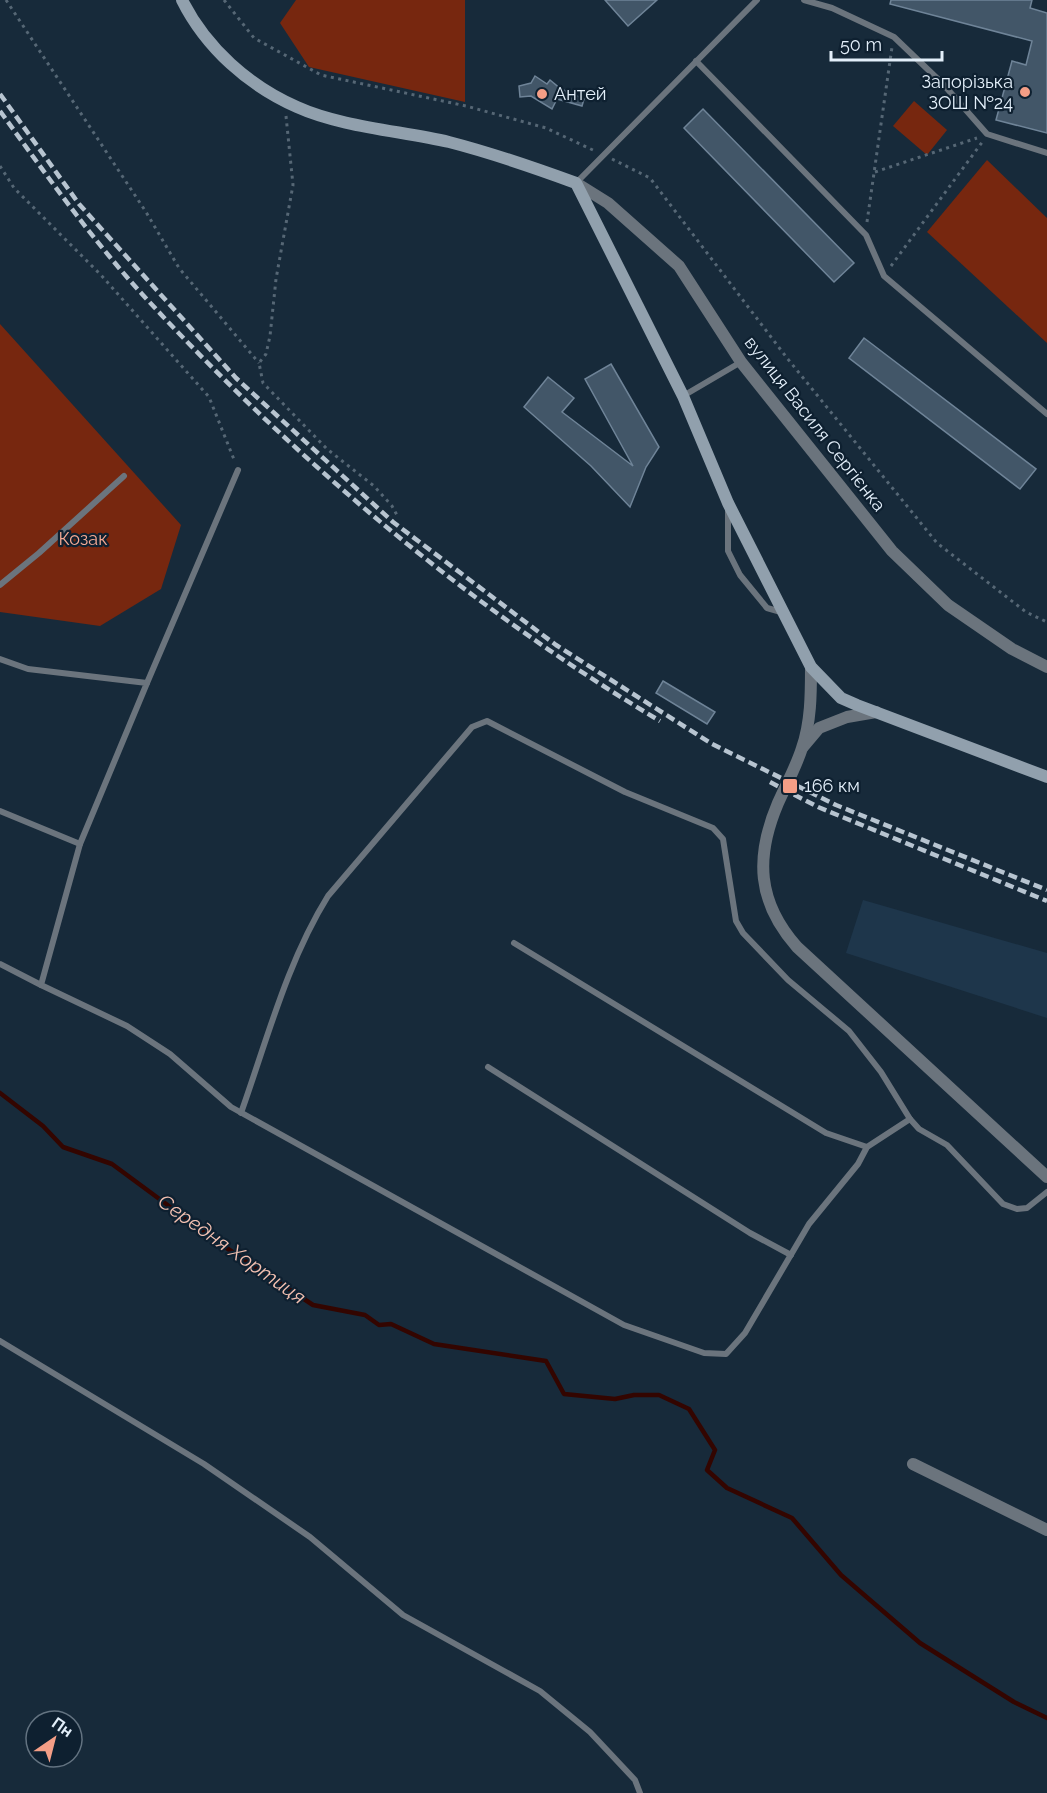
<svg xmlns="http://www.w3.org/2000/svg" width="1047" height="1793" viewBox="0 0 1047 1793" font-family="Raleway,sans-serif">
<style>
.built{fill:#1e364b}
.green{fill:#77270f}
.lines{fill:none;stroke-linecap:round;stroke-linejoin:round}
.stream{stroke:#330500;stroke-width:4.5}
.building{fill:#425668;stroke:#6f8498;stroke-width:1.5}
.path{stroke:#566775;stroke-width:3;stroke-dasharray:3 4.5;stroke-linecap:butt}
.service{stroke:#6b747d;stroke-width:6}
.minor{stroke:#6b747d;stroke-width:12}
.tertiary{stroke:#6b747d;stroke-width:12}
.secondary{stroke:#91a0ad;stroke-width:12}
.rail{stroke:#b7c4d0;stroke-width:4.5;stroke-dasharray:9 4.5;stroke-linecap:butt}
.poi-dot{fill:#f49e86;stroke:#0e2030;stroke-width:2}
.labels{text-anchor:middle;stroke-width:4.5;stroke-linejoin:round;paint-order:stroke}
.poi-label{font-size:18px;fill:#e3effa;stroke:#0e2030;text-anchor:start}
.street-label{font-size:18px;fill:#e3effa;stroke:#0e2030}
.park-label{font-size:18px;fill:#f5aa94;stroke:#0e2030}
.water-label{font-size:20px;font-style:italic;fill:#f3c0b1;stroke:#0e2030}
</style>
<rect width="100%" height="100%" fill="#172a3a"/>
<path class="built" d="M863,900l184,53v65l-201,-65z"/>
<g class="green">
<path d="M296,0h169v102l-156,-35 -29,-44z"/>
<path d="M914,101l33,29 -20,25 -34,-29z"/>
<path d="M987,160l60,58v125l-120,-111z"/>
<path d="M0,324l181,201 -20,64 -61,37 -100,-14z"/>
</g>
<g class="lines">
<path class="stream" d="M0,1093l43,33 20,21 49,17 107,79 94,62 52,10 14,10 12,-1 43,20 112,17 18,33 51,5 19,-4h25l30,14 26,41 -8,20 20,18 65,30 49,57 79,68 94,59 33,16"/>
</g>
<g class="building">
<path d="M605,0h52l-29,26z"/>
<path d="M891,0h141l-2,8 17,5v120l-51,-13 16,-59 14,4 6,-24 -142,-37z"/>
<path d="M535,76l12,8 3,-4 11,9 23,10 -2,7 -25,-7 -5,10 -21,-13 -11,1 -1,-11 12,-3z"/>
<path d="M703,109l151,154 -20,19 -150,-154z"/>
<path d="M864,338l172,131 -16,20 -171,-131z"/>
<path d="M611,364l48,83 -13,20 -16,40 -39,-41 -67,-59 24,-30 26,21 -12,14 71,54 -48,-87z"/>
<path d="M663,681l52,31 -8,12 -51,-31z"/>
</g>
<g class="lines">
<g class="path">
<path d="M6,0l140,212 33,56 80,95"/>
<path d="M224,0l30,38 67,37 145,31 80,22 49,23"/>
<path d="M286,116l7,69 -17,94 -6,57 -4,18 -7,9 4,20 64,66 47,37 18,20 6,11"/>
<path d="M612,159l38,19 137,180 150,185 89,69 21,10"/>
<path d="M0,166l14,22 87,87 108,122 26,65"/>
<path d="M875,172l102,-34"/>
<path d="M867,222l25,-175"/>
<path d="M891,266l92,-125"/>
</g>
<g class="service">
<path d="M804,0l28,8 62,29 49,47 44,50 60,19"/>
<path d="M696,61l170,174 18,41 163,138"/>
<path d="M576,183l181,-183"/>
<path d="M683,396l58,-34"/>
<path d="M728,510v41l12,24 27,33 14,4"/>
<path d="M0,585l39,-32 85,-77"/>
<path d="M0,659l28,10 119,14 -67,161 -39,141 86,41 43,28 61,53 393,218 80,28 22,1 19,-21 64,-109 49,-60 9,-17 43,-28"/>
<path d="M147,683l91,-213"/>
<path d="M0,811l80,33"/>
<path d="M514,943l312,190 41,14"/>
<path d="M0,964l41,21"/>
<path d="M488,1067l262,166 41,22"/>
<path d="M241,1113c26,-73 46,-151 87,-217l144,-169 15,-6 138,71 88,36 10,11 13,82 7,12 45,47 61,51 32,41 29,47 9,10 28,16 56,59 14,5 10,-1 20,-16"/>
<path d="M0,1341l204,123 106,73 93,78 137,76 50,41 45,48 5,13"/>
</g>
<g class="minor">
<path d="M576,183l32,20 71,63 62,96 151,189 56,54 64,44 35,18"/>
<path d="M913,1464l134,66"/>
</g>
<g class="tertiary">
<path d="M811,667c0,27 0,55 -9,81 -6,19 -16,37 -24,55 -23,54 -21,99 19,144l250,230"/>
<path d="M803,747l16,-19 28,-11 29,-5"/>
</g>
<path class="secondary" d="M182,0c24,48 67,86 115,107 44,20 105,24 152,35 43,11 86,26 127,41l107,213 45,107 83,164 30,31 16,7 190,72"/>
<g class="rail">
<path d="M0,94l79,110 157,174 157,144 163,123 156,99 124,61 211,85"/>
<path d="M0,111c45,62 90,126 142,183 152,165 325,312 518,427"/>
<path d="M770,782l48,25 229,94"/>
</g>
</g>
<g class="poi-dot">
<circle cx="1025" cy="92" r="6"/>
<circle cx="542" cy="94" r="6"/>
<rect x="782" y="778" width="16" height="16" rx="3"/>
</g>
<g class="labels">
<g class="poi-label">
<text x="1013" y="88" text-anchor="end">Запорізька<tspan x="1013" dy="21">ЗОШ №24</tspan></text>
<text x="554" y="100">Антей</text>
<text x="804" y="792">166 км</text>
</g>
<g class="street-label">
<text transform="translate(815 424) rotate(52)" y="6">вулиця Василя Сергієнка</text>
</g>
<g class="park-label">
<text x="83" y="545">Козак</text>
</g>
<g class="water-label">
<text transform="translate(232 1249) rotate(35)" y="7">Середня Хортиця</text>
</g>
</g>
<g transform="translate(54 1739) rotate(35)"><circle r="28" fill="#0e2030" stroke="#637381" stroke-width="1.5"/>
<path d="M0-4.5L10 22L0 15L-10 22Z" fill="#f49e86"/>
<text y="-9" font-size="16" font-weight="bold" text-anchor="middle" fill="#e3effa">Пн</text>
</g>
<path d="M831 51v9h111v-9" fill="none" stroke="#e3effa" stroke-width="3"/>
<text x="840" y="51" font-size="18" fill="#e3effa" stroke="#0e2030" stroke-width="4.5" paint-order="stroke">50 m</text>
</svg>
